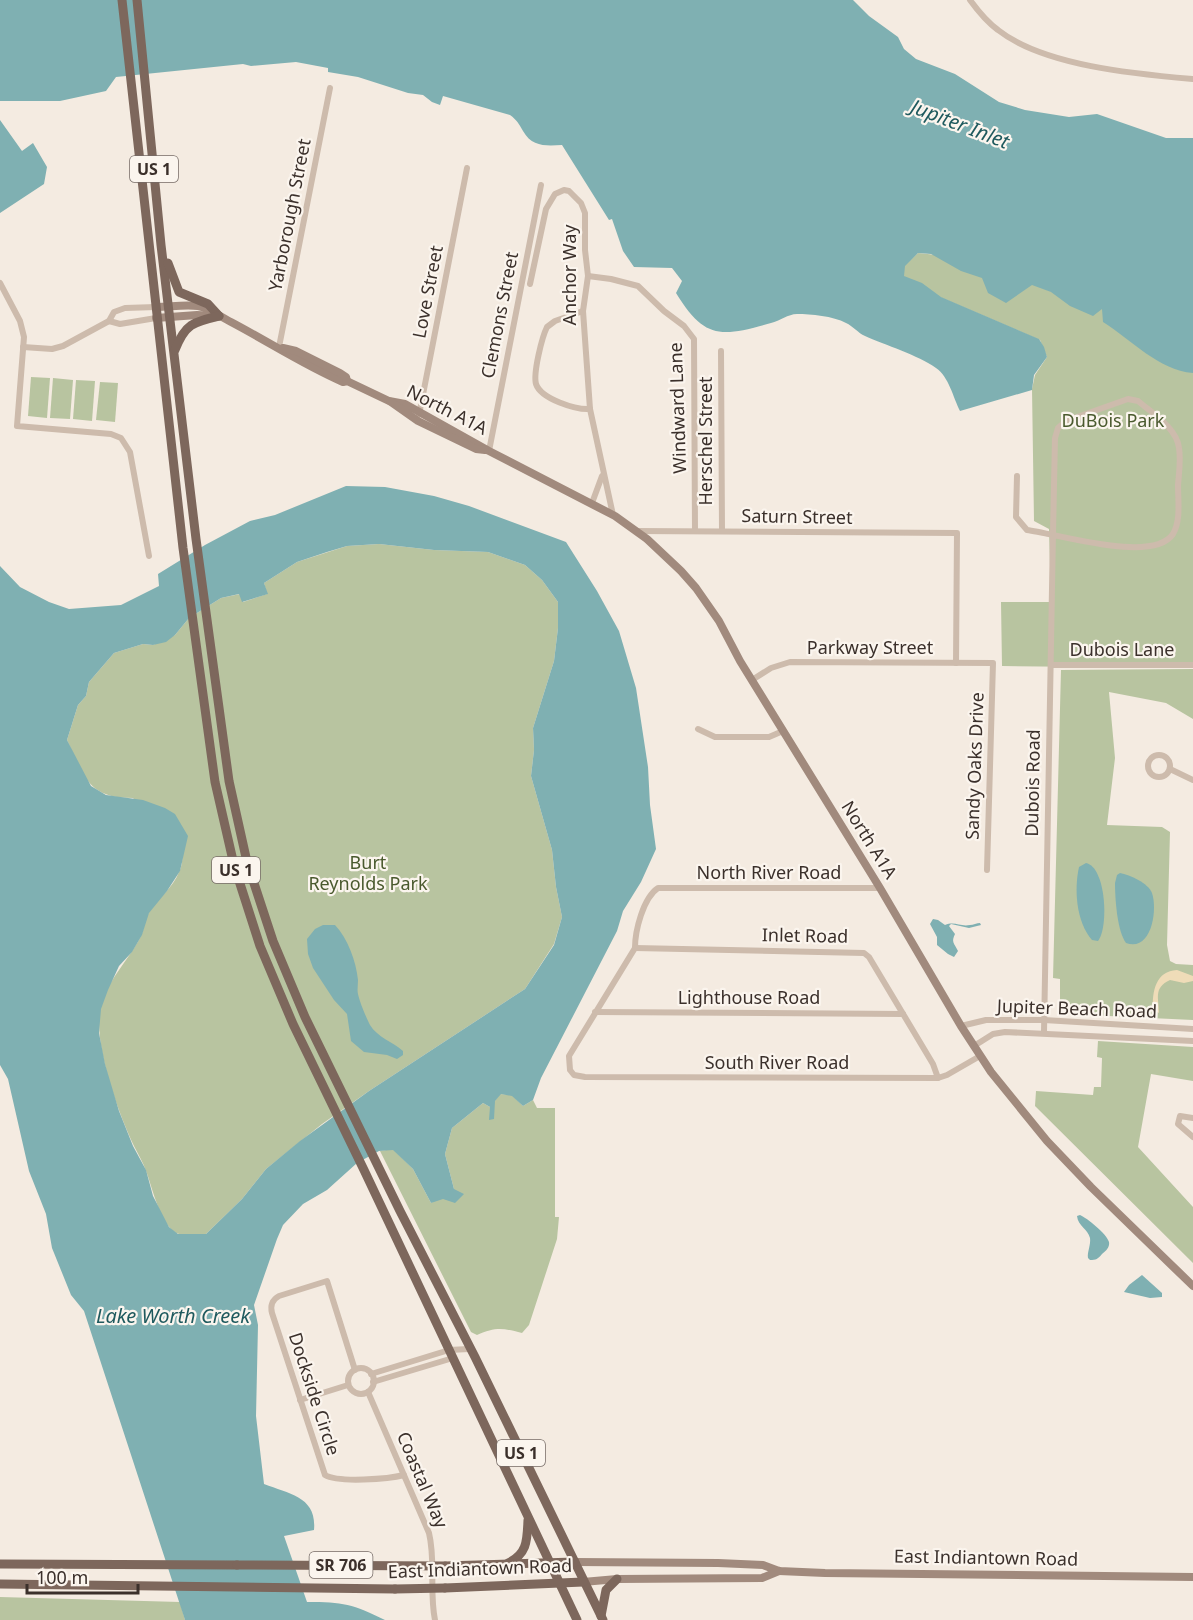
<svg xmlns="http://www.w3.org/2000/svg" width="1193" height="1620" viewBox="0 0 1193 1620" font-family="'Noto Sans',sans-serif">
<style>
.green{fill:#b8c4a0}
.sand{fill:#efdcb8}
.water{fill:#7fb0b2;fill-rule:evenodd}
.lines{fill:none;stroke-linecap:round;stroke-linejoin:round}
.street{stroke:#cdbbac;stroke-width:6}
.secondary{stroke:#a18a7d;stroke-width:8}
.primary{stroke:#7d675c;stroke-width:9}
.primary-bridge{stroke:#7d675c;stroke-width:9}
.labels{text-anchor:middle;stroke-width:4.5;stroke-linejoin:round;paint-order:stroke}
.shield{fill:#fbf5ee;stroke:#756b66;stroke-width:1.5}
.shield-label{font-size:16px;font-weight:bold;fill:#3b302b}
.street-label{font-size:18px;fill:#3b302b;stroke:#fbf5ee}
.park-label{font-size:18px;fill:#4a5a2e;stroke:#fbf5ee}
.water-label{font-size:20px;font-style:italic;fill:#1f5a5e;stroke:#fbf5ee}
</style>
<rect width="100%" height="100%" fill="#f4ebe1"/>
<g class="green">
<path d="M918,253c65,5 123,39 184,55 29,7 61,9 91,13v347l-191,-2 -1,-64h50l-2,-73 -15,-8 -2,-132 3,-14 12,-18 -7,-17 -112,-48 -25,-16 1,-10z"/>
<path d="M31,377l19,1 -3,40 -19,-2z"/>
<path d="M53,378l20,2 -3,39 -20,-1z"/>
<path d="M76,380l19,1 -3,40 -19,-2z"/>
<path d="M100,382l18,1 -3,39 -19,-2z"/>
<path d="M379,544l55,6 54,2 37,13 17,15 16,22v26l-4,33 -21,67 1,22 -3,26 21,74 4,37 6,30 -8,27 -29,45 -156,102 -47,33 -56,45 -24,30 -36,35c-8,0 -19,3 -27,0 -18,-5 -27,-48 -33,-63 -3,-9 -8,-17 -12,-25 -16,-34 -40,-99 -34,-136 6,-28 27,-48 40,-72 4,-8 5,-18 9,-26 9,-14 24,-24 30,-40 3,-5 3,-12 4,-18l-50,-56c-46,0 -48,-21 -66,-58l11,-35 8,-9 3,-14 25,-29 29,-9 10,1 22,-10 14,-17 32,-20 19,-4 3,8 24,-8 -3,-11 33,-21 50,-16z"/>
<path d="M1193,669v50l-27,-16 -57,-11 6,66 -8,67 55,2 8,5 -3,113 3,16 6,3 17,1v55l-127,-6 -6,-9v-26l-7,-1 8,-308z"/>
<path d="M1098,1041l95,6v34l-42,-7 -13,73 55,60v56l-158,-157 1,-15 57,4 1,-8h7l1,-29 -5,-1z"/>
<path d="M500,1094l12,1 11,11 10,-6 4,8h18v109h4l-2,22 -28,86 -7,8c-19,-5 -27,-6 -45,2l-6,-3 -91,-181 13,-2 20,20 18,34 23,-14 -9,-35 7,-26 31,-25 7,4z"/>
<path d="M0,1597l180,5 5,18h-185z"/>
</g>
<path class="sand" d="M1177,970l16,6v5l-9,2 -14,-3c-17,8 -11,18 -11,33l-6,-4c-1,-18 3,-38 24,-39z"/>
<g class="water">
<path d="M0,0h853l16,16 29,21 6,12 12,10 39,15 44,28 26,8 44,7 28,-3 69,24h27v235c-35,-3 -61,-33 -90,-51l-1,-13 -9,7 -23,-10 -19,-14 -19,-7 -26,18 -18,-10 -6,-15 -21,-7 -30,-17 -13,-1 -13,13 -1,10 18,7 19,14 98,42 5,8 3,10 -13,18 -2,15 -72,21c-7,-14 -11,-34 -24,-43 -18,-13 -51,-23 -71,-32 -7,-3 -12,-10 -19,-13 -13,-7 -35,-9 -49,-9 -9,0 -17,7 -26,9 -50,14 -66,17 -95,-30l6,-12 -10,-13 -38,-1 -11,-16 -11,-32 -3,1 -47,-75c-16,1 -30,2 -39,-14 -4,-7 -6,-11 -13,-16l-67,-19 -3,9 -8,-3 -9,-7 -15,-2 -50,-16 -30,-5v-4l-32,-6 -45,4 -8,-2 -127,13 -10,14 -46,10h-60z"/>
<path d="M0,120l22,31 11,-8 14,24 -3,17 -44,29z"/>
<path d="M346,486l39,1 49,9 35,10 97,36 31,49 22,40 17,57 12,79 2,38 6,44 -15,33 -18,29 -6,20 -76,147 -8,22 -10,6 -11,-10 -11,-2 -6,7 -1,18 -5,1 1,-13 -7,-4 -31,25 -7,26 9,35 10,5 -9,9 -12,-4 -12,4 -18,-34 -20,-19 -14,1 -22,12 -30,27 -24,14 -20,21 -6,14 -23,66 4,20 -2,91 8,68c26,10 53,13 50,46l-30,6 23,66c36,0 46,2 78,18h-200l-101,-309 -13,-16 -19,-47 -6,-34 -17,-43 -21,-92 -8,-14v-499l20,21 29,15 20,7 52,-4 38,-19 -1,-12 47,-29 45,-24 25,-6zM379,544l55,6 54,2 37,13 17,15 16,22v26l-4,33 -21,67 1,22 -3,26 21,74 4,37 6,30 -8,28 -29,44 -156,102 -69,50 -34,28 -24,30 -36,35h-28l-9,-7 -16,-31 -7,-26 -13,-24 -14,-35 -14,-47 -6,-31 2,-24 7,-19 11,-24 13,-14 10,-17 7,-22 18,-22 13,-20 8,-35 -13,-22 -10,-6 -22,-8 -37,-5 -15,-9 -24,-46 11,-35 8,-9 3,-14 25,-29 29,-9 10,1 13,-3 9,-7 14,-17 32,-20 18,-4 3,8 26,-8 -4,-11 33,-21 30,-10 20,-6z"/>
<path d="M1086,863c20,4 23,64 12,78l-6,-1c-16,-18 -18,-51 -13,-73z"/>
<path d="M1120,873c10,2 28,10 32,20 6,18 -1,59 -26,50 -9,-12 -11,-45 -11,-60l2,-8z"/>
<path d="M933,919l5,1 7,5c10,-4 15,2 25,0 3,0 7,-2 10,-2l1,2 -12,3 -18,-4 -2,2 6,8c-4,8 -1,9 3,17l-4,6 -6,-3 -11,-9v-8l-7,-13z"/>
<path d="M323,925h12c13,14 21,36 23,55 0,5 -1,10 0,14 2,9 8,23 12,31 7,12 23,17 33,26v4l-6,4 -10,-4 -23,-3 -13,-11 -4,-27 -13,-14 -21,-32 -5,-14 -1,-15 8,-10z"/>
<path d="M1080,1215c7,3 27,19 29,27 1,5 -3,9 -7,12 -4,5 -6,6 -12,6l-2,-2c-1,-6 3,-13 2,-20 -2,-9 -12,-12 -13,-22z"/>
<path d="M1142,1275l20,18v4l-12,1 -26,-6 5,-7z"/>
</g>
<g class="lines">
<g class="street">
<path d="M970,0c8,11 17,22 28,30 46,36 138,44 195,49"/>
<path d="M588,276l23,3 27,7 26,25 20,15 10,13 1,192"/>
<path d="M0,283l20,38 4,16 -7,89 94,8 10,4 9,14 19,104"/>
<path d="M530,284l16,-75 9,-15 9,-4 5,1 12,12 4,10v37l3,26 -5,35 7,98 23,106"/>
<path d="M583,311l-28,10 -8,6c-5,10 -14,46 -11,57 5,15 40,26 54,25"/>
<path d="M109,321l11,3 36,-6"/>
<path d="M23,347l29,2 11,-3 46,-25 5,-9 11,-4 31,-1"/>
<path d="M279,347l51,-259"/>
<path d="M721,351l1,180"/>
<path d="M419,415l48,-247"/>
<path d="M489,451l52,-266"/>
<path d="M1017,476l-1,41 11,13c31,4 126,34 146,4 8,-13 5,-34 5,-49 1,-12 3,-25 1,-37 -2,-20 -27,-35 -41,-47l-10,-2 -62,22 -8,7 -3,10 -2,95 -9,499"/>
<path d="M592,503l10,-27"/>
<path d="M636,531l321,2 -1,130"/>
<path d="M1051,665h142"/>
<path d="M752,680l19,-12 19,-6 203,1 -6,207"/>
<path d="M698,729l17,8h54l14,-6"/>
<circle cx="1159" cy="766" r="11"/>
<path d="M1170,769l23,11"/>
<path d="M880,888h-222c-15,10 -23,43 -23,60l-66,108 1,14 4,5 11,2 353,1 9,-3 33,-19"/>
<path d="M635,948l229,5 5,4 64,107 5,14"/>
<path d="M595,1012l308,2"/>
<path d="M961,1026l25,-6h58l149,9"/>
<path d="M974,1046l19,-12 12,-2 188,9"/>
<path d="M1193,1118l-13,-2 -2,8 15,13"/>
<circle cx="361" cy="1381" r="13"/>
<path d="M355,1370l-28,-89 -48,15c-7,4 -9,9 -7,17l53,162c13,8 64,4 79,0"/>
<path d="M371,1374l78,-24 20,-1"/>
<path d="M373,1382l80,-24"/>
<path d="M368,1392l61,141c7,29 0,58 6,87"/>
<path d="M300,1400l48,-15"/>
</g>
<g class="secondary">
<path d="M156,307c13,0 29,-3 42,-1 11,2 23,11 33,16 38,20 73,43 112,60l4,-1 42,20 16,3 84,47 126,65 32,23 34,32 15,17 23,33 21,40 140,227 81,138 30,46 56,69 44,46 102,99"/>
<path d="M156,318l41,-3 19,1"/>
<path d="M283,348l13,3 44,22 6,4 1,4"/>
<path d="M391,402l27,19 58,28 9,1"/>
<path d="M575,1562l143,1 45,2 16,6 46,2 368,4"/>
<path d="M583,1582l34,-3 145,-1 17,-7"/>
</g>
<g class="primary">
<path d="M122,0l61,548 32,234 19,83 26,81 33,78 71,146 213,450"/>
<path d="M137,0l24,245 35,294 33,242 18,81 26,79 32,76 95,194 75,146 128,263"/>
<path d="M168,263l11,29 29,12 11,12"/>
<path d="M175,350c10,-26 18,-28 44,-34"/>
<path d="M508,1563c20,-9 19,-24 20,-43"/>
<path d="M0,1564l237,1"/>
<path d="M445,1566l130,-4"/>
<path d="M0,1584l395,5"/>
<path d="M445,1588l138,-6"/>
<path d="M601,1616l5,-26 11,-11"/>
</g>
<g class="primary-bridge">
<path d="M237,1565l208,1"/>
<path d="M395,1589l50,-1"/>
</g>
</g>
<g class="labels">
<g class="shield">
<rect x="130" y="156" width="48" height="26" rx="4.5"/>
<rect x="212" y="857" width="48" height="26" rx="4.5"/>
<rect x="497" y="1440" width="48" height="26" rx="4.5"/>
<rect x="309.5" y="1552" width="63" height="26" rx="4.5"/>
</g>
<g class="shield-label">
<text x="154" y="175">US 1</text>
<text x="236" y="876">US 1</text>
<text x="521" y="1459">US 1</text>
<text x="341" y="1571">SR 706</text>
</g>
<g class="street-label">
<text transform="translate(290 215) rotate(-79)" y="6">Yarborough Street</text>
<text transform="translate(570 275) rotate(-90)" y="6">Anchor Way</text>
<text transform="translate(428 292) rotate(-79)" y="6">Love Street</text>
<text transform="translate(500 315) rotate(-79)" y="6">Clemons Street</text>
<text transform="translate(678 408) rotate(-92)" y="6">Windward Lane</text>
<text transform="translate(447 410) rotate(27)" y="6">North A1A</text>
<text transform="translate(706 441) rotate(-90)" y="6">Herschel Street</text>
<text transform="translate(797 517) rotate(1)" y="6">Saturn Street</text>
<text x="870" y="654">Parkway Street</text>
<text x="1122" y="656">Dubois Lane</text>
<text transform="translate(975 766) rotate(-88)" y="6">Sandy Oaks Drive</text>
<text transform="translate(1033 783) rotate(-89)" y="6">Dubois Road</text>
<text transform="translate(869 840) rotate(58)" y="6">North A1A</text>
<text x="769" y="879">North River Road</text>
<text transform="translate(805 936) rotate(1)" y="6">Inlet Road</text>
<text x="749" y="1004">Lighthouse Road</text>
<text transform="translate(1077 1009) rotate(2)" y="6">Jupiter Beach Road</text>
<text x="777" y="1069">South River Road</text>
<text transform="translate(314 1394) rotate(72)" y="6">Dockside Circle</text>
<text transform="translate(422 1480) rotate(67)" y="6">Coastal Way</text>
<text transform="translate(986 1558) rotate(1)" y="6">East Indiantown Road</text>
<text transform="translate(480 1569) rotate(-2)" y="6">East Indiantown Road</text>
</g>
<g class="park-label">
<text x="1113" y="427">DuBois Park</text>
<text x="368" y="869">Burt<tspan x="368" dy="21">Reynolds Park</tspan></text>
</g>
<g class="water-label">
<text transform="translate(960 124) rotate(21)" y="7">Jupiter Inlet</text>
<text x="173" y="1323">Lake Worth Creek</text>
</g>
</g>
<path d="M27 1584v9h111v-9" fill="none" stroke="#3b302b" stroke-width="3"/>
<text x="36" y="1584" font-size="18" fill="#3b302b" stroke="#fbf5ee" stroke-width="4.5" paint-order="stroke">100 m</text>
</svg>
